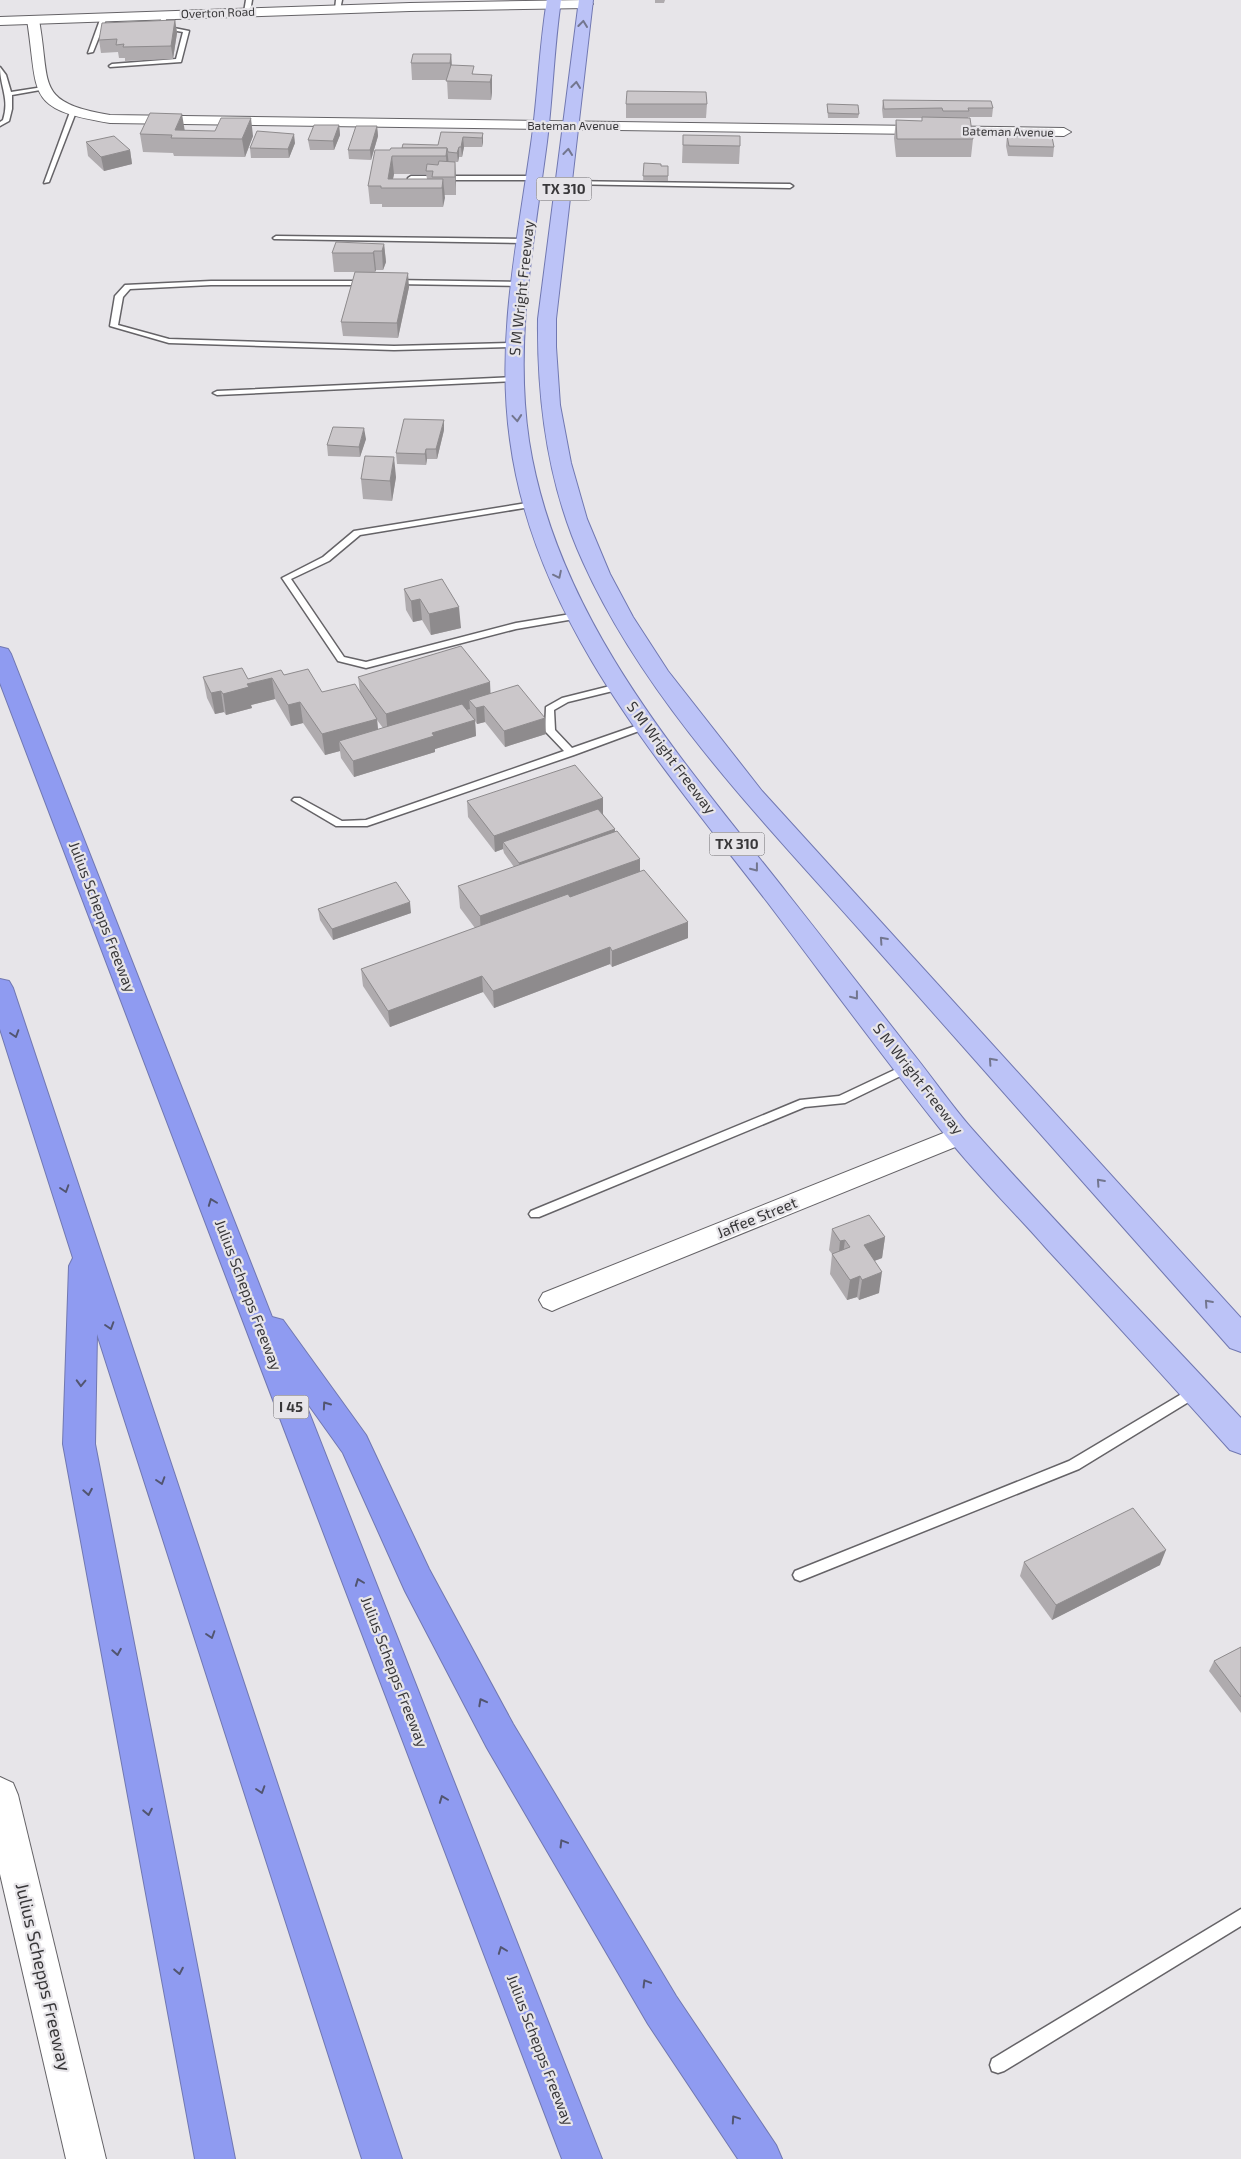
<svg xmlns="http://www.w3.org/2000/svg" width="1241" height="2159" viewBox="0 0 1241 2159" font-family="'Exo 2',sans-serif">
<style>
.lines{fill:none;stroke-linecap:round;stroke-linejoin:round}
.lane-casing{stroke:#656367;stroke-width:3}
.street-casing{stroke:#656367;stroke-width:2}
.secondary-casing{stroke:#656367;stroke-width:2}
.primary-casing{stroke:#7178b1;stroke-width:2}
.highway-casing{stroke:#7178b1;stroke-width:2}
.lane{fill:#fff;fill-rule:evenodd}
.street{fill:#fff;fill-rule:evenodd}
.secondary{fill:#fff;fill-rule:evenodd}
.primary{fill:#bcc3f7;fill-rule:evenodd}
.highway{fill:#8f9bf1;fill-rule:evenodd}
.wall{fill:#afabae;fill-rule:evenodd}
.shaded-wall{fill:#8e8b8d}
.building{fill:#cbc7ca;stroke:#8e8b8d}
.oneway{stroke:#73768e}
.oneway2{stroke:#525570}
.labels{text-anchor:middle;stroke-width:4.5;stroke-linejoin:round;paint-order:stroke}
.far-street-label{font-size:12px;fill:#383739;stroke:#e7e5e9}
.shield{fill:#e7e5e9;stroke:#6c6b6e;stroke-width:1}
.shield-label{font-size:14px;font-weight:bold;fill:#383739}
.street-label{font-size:15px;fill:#383739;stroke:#e7e5e9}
.near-street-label{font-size:18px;fill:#383739;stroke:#e7e5e9}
</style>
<rect width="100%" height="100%" fill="#e7e5e9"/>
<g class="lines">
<defs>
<g id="lane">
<path d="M246,0h6l-2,12 -3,2 -3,-2z"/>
<path d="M336,0h6l-2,10 -5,-1z"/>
<path d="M162,14l5,1 -2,9 4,3 20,4 -8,31 -71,5 -1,-1 3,-2 64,-5 7,-27 -18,-3 -5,-4z"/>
<path d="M104,15l3,2 -14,35 -5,1 13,-36z"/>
<path d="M0,67l6,8 5,17 32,-5 3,2 -34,6v14l-3,12 -9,5v-4l3,-2c7,-21 -3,-33 -3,-53z"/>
<path d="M73,110l3,2 -27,70 -5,1 26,-71z"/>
<path d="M411,176h123l3,2 -3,2h-120l-2,12 -3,2 -3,-2 2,-14z"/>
<path d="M564,181l226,3 3,2 -3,2 -228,-4 -1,-1z"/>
<path d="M276,236l249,3 3,2 -3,2 -251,-4 -1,-1z"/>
<path d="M391,280l128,2 4,2 -4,2 -125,-2 -4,-2z"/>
<path d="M211,281h154l4,2 -4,2h-154l-81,4 -7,8 -5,28 51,14 225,7 120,-3 4,2 -4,2 -120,3 -225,-7 -59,-17 5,-30 10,-11z"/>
<path d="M514,377h3v4l-300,14 -4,-2 4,-2z"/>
<path d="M533,502h3v4l-176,29 -31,26 -38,18 53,78 22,5 150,-39 61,-10 4,3 -1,2 -64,11 -150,39 -28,-7 -56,-83 41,-21 31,-26z"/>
<path d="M618,684l3,1v4l-53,13 -14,8 1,20 17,18 69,-24h6v4l-73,27 -207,71h-31l-44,-26 2,-2h6l42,23 24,-1 198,-69 -19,-20 1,-24 16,-9z"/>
<path d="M909,1063l6,4 -2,3 -68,33 -40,4 -266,110h-8l-2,-3 2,-3 269,-111 39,-4z"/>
<path d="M1195,1386l5,1 1,4 -1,4 -121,74 -274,110 -5,2 -5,-2 -2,-4 2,-4 274,-110z"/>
<path d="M1241,1909v17l-237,145 -6,2 -6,-2 -2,-6 2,-6z"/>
</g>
<g id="street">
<path d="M33,16l6,4c12,65 -5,82 71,95l954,13 7,4 -7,4 -954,-13c-86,-14 -71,-28 -83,-103z"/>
<path d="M961,1126l9,3 3,6 -3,6 -409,166 -9,4 -9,-4 -4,-7 4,-7z"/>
</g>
<g id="secondary">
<path d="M587,0l6,4 -7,4 -176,3 -410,14v-8l410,-14z"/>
<path d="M0,1777l13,6 5,12 88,364h-40l-66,-285z"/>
</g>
<g id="primary">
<path d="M547,0h14c-7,47 -8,94 -14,142 -13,100 -33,198 -18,299 28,178 151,316 258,452 42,53 83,106 124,158 21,26 40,54 62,79 87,98 179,192 268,288v36l-11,-4c-61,-68 -122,-135 -184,-202 -32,-36 -66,-70 -97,-108 -62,-77 -121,-158 -181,-237 -107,-139 -234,-282 -258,-463 -14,-100 7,-197 21,-296 7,-48 8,-96 16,-144z"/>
<path d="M579,0h14l-37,319v28l4,58 11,58 16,56 23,55 23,43 35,54 94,120 479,527v34l-11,-4c-121,-137 -243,-274 -364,-411 -101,-114 -220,-235 -283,-375 -35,-76 -46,-161 -45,-243z"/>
</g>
<g id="highway">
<path d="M0,647l8,2 3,5 261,663 11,3 83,115 63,134 84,155 163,272 100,149 6,14h-44l-90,-135 -161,-276 -82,-157 -62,-138 -40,-56 299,762h-40l-562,-1476z"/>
<path d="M0,979l9,2 4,7 389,1171h-40l-265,-825 -2,110 140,715h-40l-132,-715 6,-178 4,-8 -73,-229z"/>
</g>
</defs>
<use href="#lane" class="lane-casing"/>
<use href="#street" class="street-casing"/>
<use href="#secondary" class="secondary-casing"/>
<use href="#primary" class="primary-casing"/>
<use href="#highway" class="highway-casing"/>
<use href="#lane" class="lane"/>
<use href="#street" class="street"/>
<use href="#secondary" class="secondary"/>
<use href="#primary" class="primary"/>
<use href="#highway" class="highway"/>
</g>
<g class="wall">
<path d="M655,0h10l-1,3h-9z"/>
<path d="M175,20l2,13 -4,26 -48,2v-3h-6l-1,-6 -17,1 -2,-13z"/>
<path d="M451,54l1,12 22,8 18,1v17l-1,8 -43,-1 -1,-19h-35l-1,-17z"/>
<path d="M883,100l110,8 -1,9h-24l5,22 -2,18h-75l-2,-19 2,-18 26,1v-3h-39l-1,-9z"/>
<path d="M626,104h81l-1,14h-80z"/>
<path d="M827,104l32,10 -1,4h-30z"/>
<path d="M339,125l1,10 -6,15h-24l-2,-10z"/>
<path d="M377,126l1,10 -7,24 -22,-1 -1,-9z"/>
<path d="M185,131l68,5 -8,21 -71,-1 -1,-3 -30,-1 -3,-18z"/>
<path d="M441,132l42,1v9l-1,5h-18l-2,10h-3l-1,5h-3l1,33h-12l-1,12h-61v-3h-12l-2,-18 22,-36 12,-2 36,-3zM394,174h32l1,5h-34z"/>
<path d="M683,135l57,11 -1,18 -57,-1z"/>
<path d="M1007,136l47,11 -1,10 -45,-1 -2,-10z"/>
<path d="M86,142l44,8 2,14 -28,7 -16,-15z"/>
<path d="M295,143l-6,15h-38l-1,-10z"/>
<path d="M644,163l17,3h7v15h-25z"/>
<path d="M384,244l2,18 -3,8h-7l-1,2 34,15 -11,51 -55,-2 -2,-14 14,-50h-21l-2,-19z"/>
<path d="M444,430l-7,29h-10l-1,6 -29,-1 -1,-11z"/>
<path d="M366,439l-6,18 -32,-1 -1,-11z"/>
<path d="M396,477l-4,24 -29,-2 -2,-20z"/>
<path d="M442,579l19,49 -30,7 -9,-15 -9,2 -7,-12 -2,-21z"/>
<path d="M284,675l38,17h38l-2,-15 132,16 56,41 -41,13 -20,-25 -8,2 -2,-3 1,15 -41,13v3l-81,25 -13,-19 -1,-7 -15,4 -22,-32 -12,3 -16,-27 -24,6 1,3 -26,7 -2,-3 -9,2 -8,-16 -4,-21 45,2zM377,720l6,8 -5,2z"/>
<path d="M467,801l136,13 12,15v3l25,39 48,51v16l-76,29 -2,-3 -116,44 -11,-16 -93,35 -27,-41 -2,-17 114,-41 -15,-20 -2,-22 56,-19 -10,-14 -1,-4 -8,3 -27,-35z"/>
<path d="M318,909l93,4 -78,27 -13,-20z"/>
<path d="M832,1229l53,8 -3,21 -8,3 5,32 -20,7 -2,-3 -10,3 -17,-26 2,-20 -3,-4z"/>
<path d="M1024,1562l136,3 -108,55 -32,-44z"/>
<path d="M1241,1647v66l-32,-42 5,-10z"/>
</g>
<g class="shaded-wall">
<path d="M175,20l2,13 -4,26 -2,-13z"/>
<path d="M451,54l1,17 -1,9 -1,-17z"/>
<path d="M492,75v17l-1,8 -1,-18z"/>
<path d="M182,114l3,18 -10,-2z"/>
<path d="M251,118l2,18 -8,21 -3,-18z"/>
<path d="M339,125l1,10 -6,15 -1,-9z"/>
<path d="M377,126l1,10 -7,24 -1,-10z"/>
<path d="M483,133v9l-1,5v-9z"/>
<path d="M294,134l1,9 -6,15 -1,-9z"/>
<path d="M463,137l1,10 -2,10 -1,-10z"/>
<path d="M459,147v10l-1,5 -1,-9z"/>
<path d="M447,148l2,18 -2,8 -1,-18z"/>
<path d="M130,150l2,14 -28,7 -3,-14z"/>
<path d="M392,156l2,18 -3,14 -3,-9z"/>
<path d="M455,162l1,18v15l-1,-18z"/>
<path d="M443,179l2,19 -2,9 -1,-19z"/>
<path d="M384,244l2,18 -3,8 -1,-19z"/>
<path d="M374,251l2,19 -1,2 -2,-19z"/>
<path d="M408,273l1,14 -11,51 -1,-15z"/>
<path d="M444,420v10l-7,29 -1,-10z"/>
<path d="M364,428l2,11 -6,18 -1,-10z"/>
<path d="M426,449l1,10 -1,6 -1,-11z"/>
<path d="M394,457l2,20 -4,24 -2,-20z"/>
<path d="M420,599l2,21 -9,2 -2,-21z"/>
<path d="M459,607l2,21 -30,7 -2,-21z"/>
<path d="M272,678l3,21 -24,6 1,3 -26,7 -3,-21 24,-10z"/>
<path d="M490,682l1,21 -22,-3 1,9 -82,26 -2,-21z"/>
<path d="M221,691l3,21 -9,2 -4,-21z"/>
<path d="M300,702l3,21 -12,3 -3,-21z"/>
<path d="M484,706l1,16 -8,2 -1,-16z"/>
<path d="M545,718l1,16 -41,13 -1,-16z"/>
<path d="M377,719l2,21 -40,1 1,10 -15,4 -3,-21z"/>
<path d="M475,720l1,16 -41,13v3l-81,25 -1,-16 79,-28z"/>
<path d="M603,798v16l-100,28v7l-8,3 -1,-16z"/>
<path d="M615,829v11l-96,34v-11z"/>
<path d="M640,859v22l-159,56 -1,-21z"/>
<path d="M410,902l1,11 -78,27 -1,-11z"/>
<path d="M688,922v16l-76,29v-16z"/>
<path d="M610,947v17l-116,44 -1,-17z"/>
<path d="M482,976l1,16 -93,35 -2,-16z"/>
<path d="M885,1237l-3,21 -21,8 3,-21z"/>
<path d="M845,1240l-3,21 -4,1 2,-21z"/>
<path d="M882,1272l-3,21 -20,7 3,-20z"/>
<path d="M860,1276l-3,21 -10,3 3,-20z"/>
<path d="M1166,1550l-6,15 -108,55 4,-15z"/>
</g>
<g class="building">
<path d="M175,20l-4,26 -48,1 1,-3 -8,1 1,-6 -18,1 3,-17z"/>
<path d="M413,54h38l-1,9h-39z"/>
<path d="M451,65l23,1 -2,8 20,1 -2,7 -44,-1z"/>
<path d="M627,91l79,1 1,12h-81z"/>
<path d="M883,100l108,1 2,7h-25l1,3h-26l-1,-3 -58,1z"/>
<path d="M827,104l31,1 1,9 -31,-1z"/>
<path d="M150,113l32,1 -7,16 40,1 6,-13h30l-9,21 -71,-1 1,-3 -32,-1z"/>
<path d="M922,117l48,1 3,21h-76l-1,-19 26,1z"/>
<path d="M314,125h25l-6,16 -25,-1z"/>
<path d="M356,126h21l-7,24h-22z"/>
<path d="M257,131l37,3 -6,15 -38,-1z"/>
<path d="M441,132l42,1 -1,5 -19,-1 -2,10h-2l-2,6 -9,-1 -1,-4h-45l1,-4 35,1z"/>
<path d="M683,135l57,1v10l-57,-1z"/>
<path d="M114,136l16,14 -29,7 -15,-15z"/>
<path d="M1007,136l45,1 2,10 -45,-1z"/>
<path d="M391,148h56l-1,8h-54l-4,23h55l-1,9h-61v-2h-13l7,-36h15z"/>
<path d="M439,161l16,1v15h-23l1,-6h-7l1,-7 11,1z"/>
<path d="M644,163l17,1v2h7v10h-25z"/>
<path d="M336,242l48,2 -2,7h-8l-1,2h-41z"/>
<path d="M355,272l53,1 -11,50 -56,-1z"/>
<path d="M404,419l40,1 -8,29h-10l-1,5 -29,-1z"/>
<path d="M333,427l31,1 -5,19 -32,-2z"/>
<path d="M365,456l29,1 -4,24 -29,-2z"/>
<path d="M442,579l17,28 -30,7 -9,-15 -9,2 -7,-12z"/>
<path d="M461,646l29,36 -104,32 -28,-37z"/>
<path d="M242,668l6,11 33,-9 3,5 24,-6 14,23 33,-8 22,35 -55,15 -22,-32 -12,3 -16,-27 -25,6 2,3 -26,7 -2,-3 -10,2 -8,-16z"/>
<path d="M518,685l27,33 -41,13 -20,-25 -8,2 -7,-8z"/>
<path d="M462,704l13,16 -43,13 2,3 -81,25 -14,-20z"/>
<path d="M575,765l28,33 -109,38 -27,-35z"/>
<path d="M598,809l17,20 -96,34 -16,-21z"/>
<path d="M617,831l23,28 -160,57 -22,-30z"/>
<path d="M644,870l44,52 -76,29 -2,-4 -117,44 -11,-15 -94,35 -27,-42 207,-75 2,3z"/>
<path d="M396,882l14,20 -78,27 -14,-20z"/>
<path d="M869,1215l16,22 -21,8 18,27 -20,8 -2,-4 -10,4 -18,-26 18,-7 -5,-7 -5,1 -8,-12z"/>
<path d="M1133,1508l33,42 -110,55 -32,-43z"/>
<path d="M1241,1647v50l-27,-36z"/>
</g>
<defs><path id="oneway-chevron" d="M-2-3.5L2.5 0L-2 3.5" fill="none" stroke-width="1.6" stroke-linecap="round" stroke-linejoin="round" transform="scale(1.25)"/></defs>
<g class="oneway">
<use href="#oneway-chevron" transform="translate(583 24) rotate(-83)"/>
<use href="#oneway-chevron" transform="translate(576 85) rotate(-83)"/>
<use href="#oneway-chevron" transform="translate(568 152) rotate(-84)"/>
<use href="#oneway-chevron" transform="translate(517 418) rotate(85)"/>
<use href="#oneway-chevron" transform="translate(558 575) rotate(64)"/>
<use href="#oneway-chevron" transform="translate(755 868) rotate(52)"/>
<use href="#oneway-chevron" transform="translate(883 940) rotate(-132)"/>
<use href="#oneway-chevron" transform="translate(855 996) rotate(52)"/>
<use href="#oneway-chevron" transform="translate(992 1061) rotate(-132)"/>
<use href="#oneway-chevron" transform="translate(1100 1182) rotate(-132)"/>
<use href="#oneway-chevron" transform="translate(1208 1303) rotate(-132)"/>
</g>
<g class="oneway2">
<use href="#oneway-chevron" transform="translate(15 1034) rotate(72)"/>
<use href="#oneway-chevron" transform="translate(65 1189) rotate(72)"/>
<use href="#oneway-chevron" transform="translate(212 1202) rotate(-111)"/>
<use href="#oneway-chevron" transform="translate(110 1326) rotate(72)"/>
<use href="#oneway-chevron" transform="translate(81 1383) rotate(92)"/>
<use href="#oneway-chevron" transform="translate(326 1405) rotate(-125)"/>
<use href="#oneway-chevron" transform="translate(161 1481) rotate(72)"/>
<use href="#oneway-chevron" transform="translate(88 1492) rotate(80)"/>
<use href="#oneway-chevron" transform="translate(359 1582) rotate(-111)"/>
<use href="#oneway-chevron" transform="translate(211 1635) rotate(72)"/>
<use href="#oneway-chevron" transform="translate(117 1652) rotate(80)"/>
<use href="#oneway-chevron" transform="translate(482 1702) rotate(-118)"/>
<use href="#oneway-chevron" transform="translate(261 1790) rotate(72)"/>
<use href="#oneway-chevron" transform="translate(443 1799) rotate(-111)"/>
<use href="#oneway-chevron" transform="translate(148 1812) rotate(79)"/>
<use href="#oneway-chevron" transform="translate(563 1843) rotate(-121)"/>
<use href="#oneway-chevron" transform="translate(502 1950) rotate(-111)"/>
<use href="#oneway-chevron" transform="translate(179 1971) rotate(79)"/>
<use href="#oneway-chevron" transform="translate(646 1983) rotate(-121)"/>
<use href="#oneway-chevron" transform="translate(735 2119) rotate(-124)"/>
</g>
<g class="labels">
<g class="far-street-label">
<text transform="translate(218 13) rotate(-2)" y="4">Overton Road</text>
<text x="573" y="130">Bateman Avenue</text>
<text transform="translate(1008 132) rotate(1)" y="4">Bateman Avenue</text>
</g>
<g class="shield">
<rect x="536.5" y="177.5" width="55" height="23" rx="4"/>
<rect x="709.5" y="832.5" width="55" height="23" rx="4"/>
<rect x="273.5" y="1395.5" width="35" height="23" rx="4"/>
</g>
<g class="shield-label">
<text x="564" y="194">TX 310</text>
<text x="737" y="849">TX 310</text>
<text x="291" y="1412">I 45</text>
</g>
<g class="street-label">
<text transform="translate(522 288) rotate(-84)" y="5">S M Wright Freeway</text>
<text transform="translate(671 758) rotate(53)" y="5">S M Wright Freeway</text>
<text transform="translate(102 917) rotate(69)" y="5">Julius Schepps Freeway</text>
<text transform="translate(918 1079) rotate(52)" y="5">S M Wright Freeway</text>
<text transform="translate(757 1218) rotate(-22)" y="5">Jaffee Street</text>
<text transform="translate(248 1295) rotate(69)" y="5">Julius Schepps Freeway</text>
<text transform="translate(394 1672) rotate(69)" y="5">Julius Schepps Freeway</text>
<text transform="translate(540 2050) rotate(69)" y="5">Julius Schepps Freeway</text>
</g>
<g class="near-street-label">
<text transform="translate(43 1977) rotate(77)" y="6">Julius Schepps Freeway</text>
</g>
</g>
</svg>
